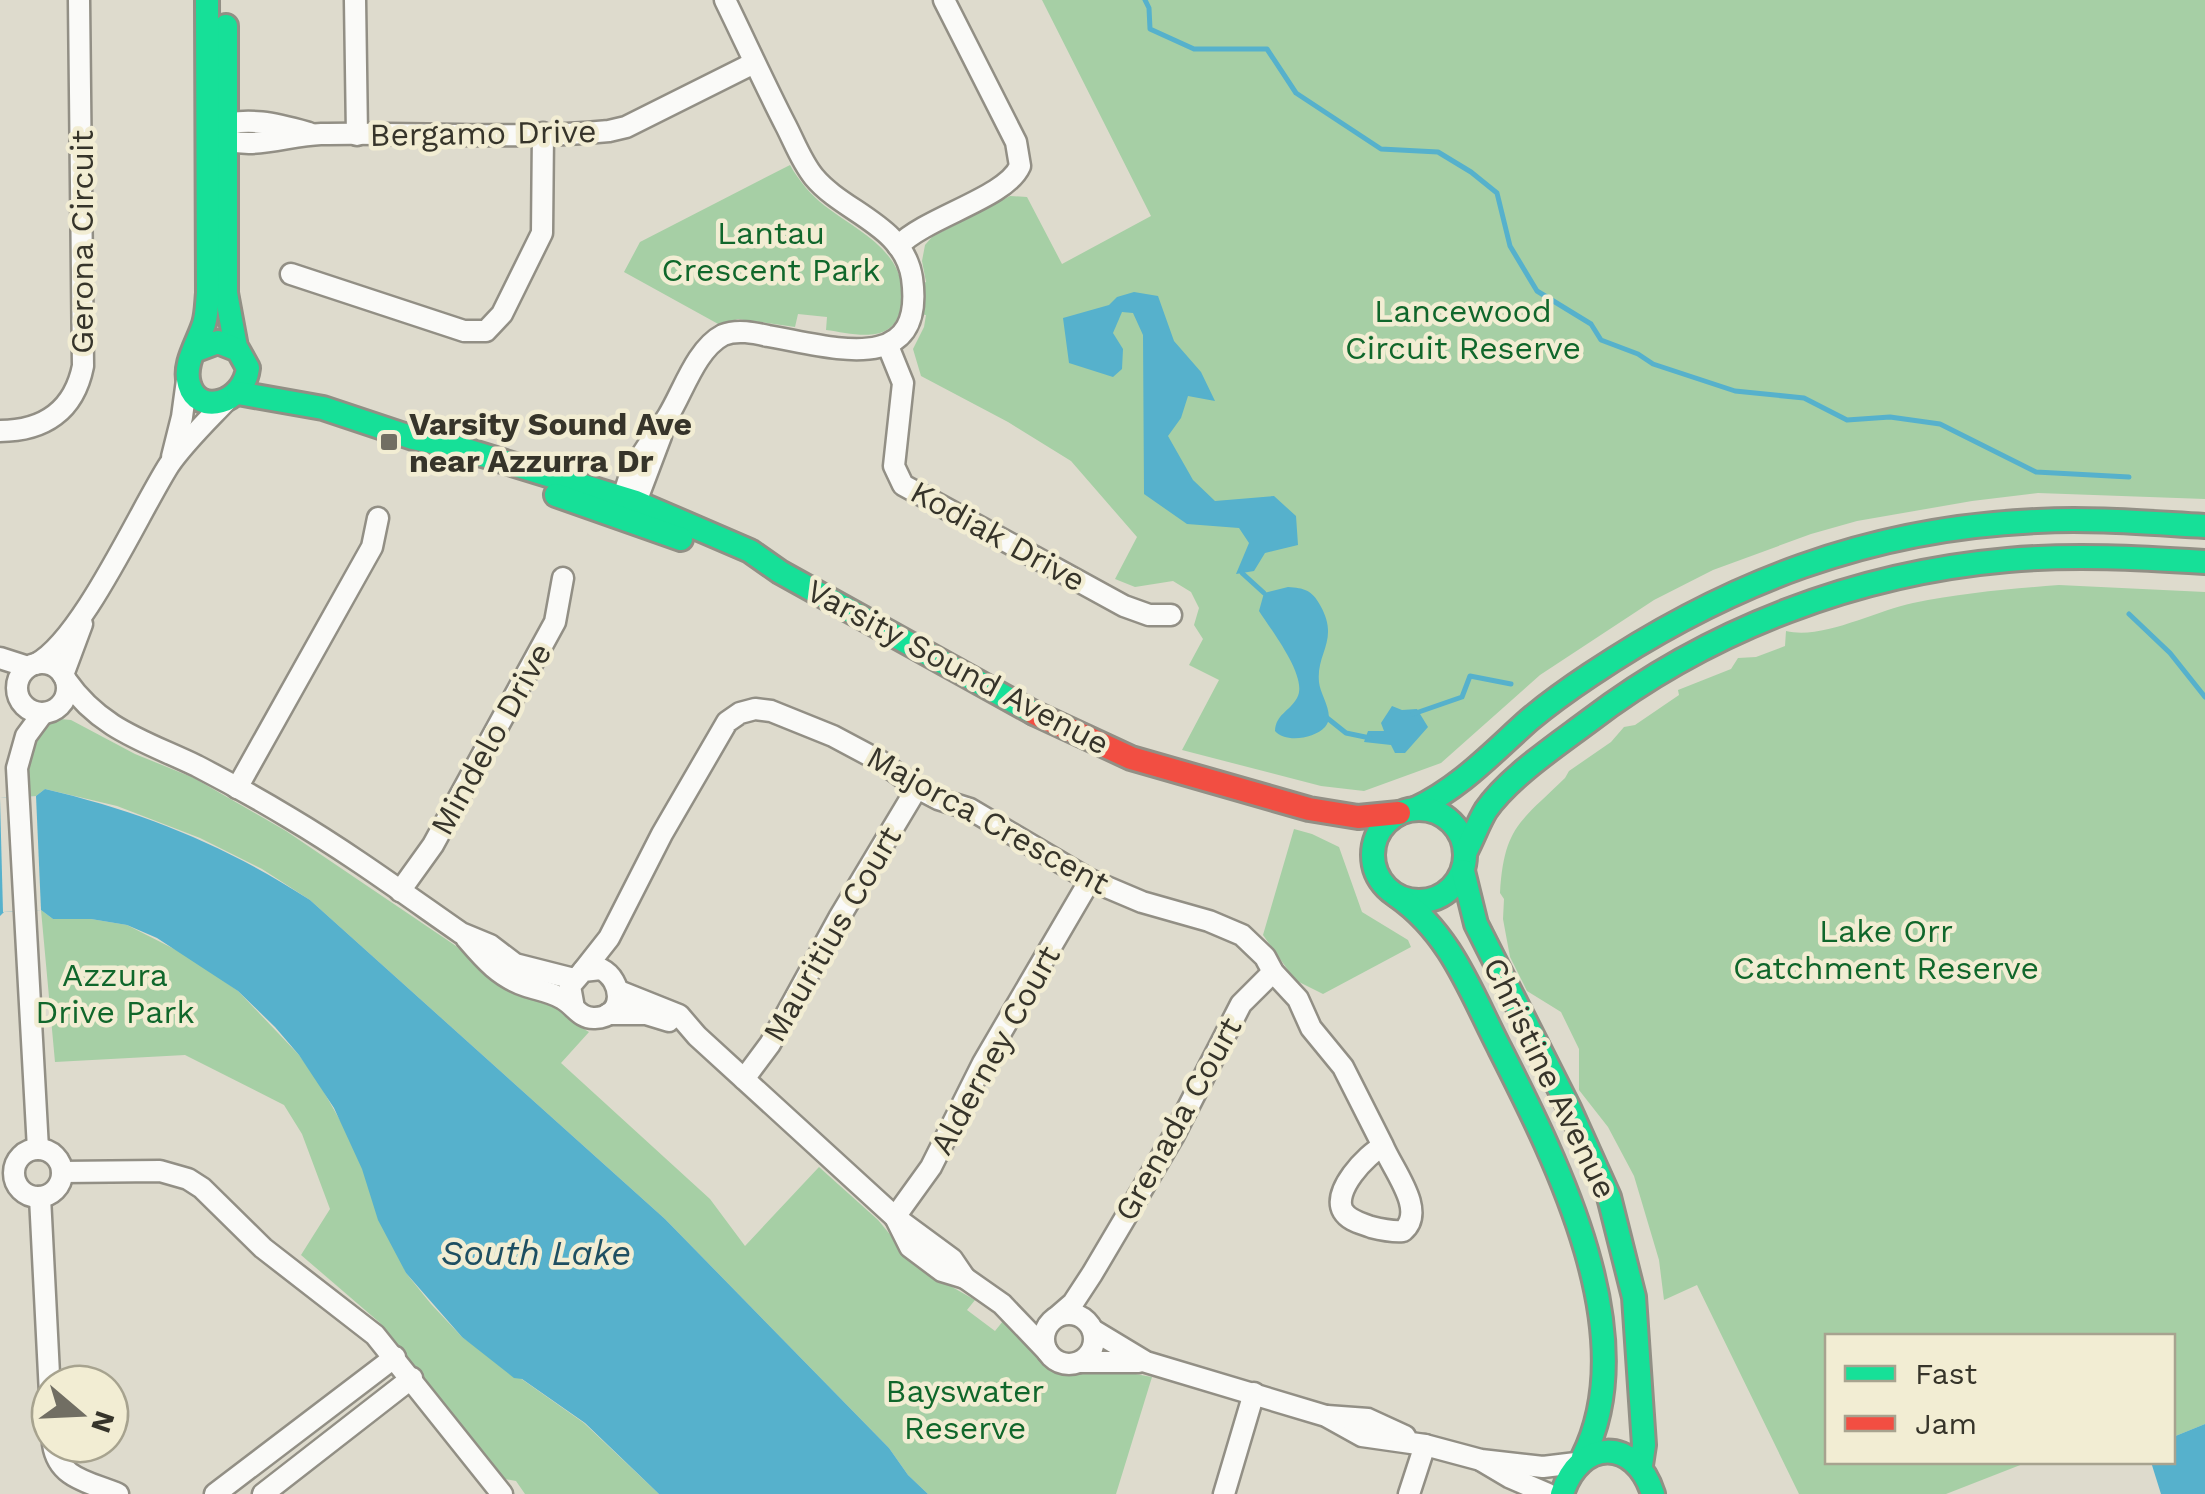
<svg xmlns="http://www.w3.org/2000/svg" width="2205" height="1494" viewBox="0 0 2205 1494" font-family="'Work Sans',sans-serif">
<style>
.green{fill:#a6cfa5}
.water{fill:#56b1cc}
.pier{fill:#dedbcd}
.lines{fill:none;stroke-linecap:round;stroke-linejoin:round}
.stream{stroke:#56b1cc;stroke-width:5}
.street-casing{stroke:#928f85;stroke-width:25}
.fast-casing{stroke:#928f85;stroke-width:28}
.jam-casing{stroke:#928f85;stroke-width:28}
.street{stroke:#fafaf8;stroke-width:20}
.fast{stroke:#16e098;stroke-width:22}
.jam{stroke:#f24e42;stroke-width:22}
.poi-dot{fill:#716e63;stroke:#f2edd3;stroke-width:4}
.labels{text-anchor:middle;stroke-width:9;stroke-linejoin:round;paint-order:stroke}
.street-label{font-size:32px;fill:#36342a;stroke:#f2edd3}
.park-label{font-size:32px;fill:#10672b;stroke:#f2edd3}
.poi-label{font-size:32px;font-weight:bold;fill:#36342a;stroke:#f2edd3;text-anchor:start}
.water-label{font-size:35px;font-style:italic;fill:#1e4f62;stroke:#f2edd3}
</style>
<rect width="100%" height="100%" fill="#dedbcd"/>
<g class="green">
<path d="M1042,0h1163v499l-167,-6 -66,8 -115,20 -46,13 -98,36 -59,30 -114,75 -99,88 -77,28 -43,-5 -139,-36 37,-70 -30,-15 14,-26 -9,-14 5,-17 -8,-16 -18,-11 -38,6 -20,-8 22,-42 -66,-76 -63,-39 -87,-46 -8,-27 11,-22 2,-12 -8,-1 1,-29 7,-3 -4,-21 3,-16 7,-8 78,-41 17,1 35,67 89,-48z"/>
<path d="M790,165c9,16 21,30 35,41 37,28 88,49 75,105 -9,35 -49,22 -74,19l1,-13 -29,-3 -3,13 -57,-8 -18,6 -96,-53 16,-30z"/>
<path d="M2059,585l146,7v832l-32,13 -1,-101h-344v126h200l-82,32h-147l-102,-209 -33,15 -5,-40 -25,-84 -26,-49 -29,-37v-41l-18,-37 -34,-21 -17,-34 -7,-38 1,-20 -4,-6c4,-66 20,-71 65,-115l4,-7 42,-29 13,-15 11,-2 44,-30 -1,-5 53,-21 7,-11 18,-1 29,-11 1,-15c36,9 89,-20 127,-28 48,-10 97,-14 146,-18z"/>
<path d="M60,719l11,1 64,34 59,24 92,53 170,115 37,33 20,12 48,16 11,15 17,10 -28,31 149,136 35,47 74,-79 59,53 39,47 58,33 -8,10 28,21 8,-10 28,24 13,21 12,7 26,1 21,-6 49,9 -36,117h-188l-20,-19 -19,-27 -224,-229 -355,-319 -48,-31 -62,-31 -83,-32 -72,-17 -9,7h-7c-1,-30 -2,-64 31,-77z"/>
<path d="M1294,829l18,5 27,13 23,65 46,28 3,7 -88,47 -28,-14 -32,-45z"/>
<path d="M41,910l12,9h38l36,6 61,31 50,35 61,64 18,25 32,56 57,137 25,31 31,33 122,86 75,71h-134l-9,-13 -11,-2 -126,-157 -78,-67 29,-46 -28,-75 -18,-29 -99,-50 -130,7z"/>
</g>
<g class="water">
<path d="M1134,292l24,4 16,45 27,31 14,29 -27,-5 -7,22 -13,18 25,44 22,21 59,-5 22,20 2,29 -33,8 -11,18 -18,3 13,-31 -10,-15 -52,-4 -43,-30 -1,-159 -10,-22 -11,-1 -9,21 10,16 -1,20 -9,8 -44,-14 -6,-45 46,-13 8,-8z"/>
<path d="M1288,587c16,1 24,3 32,18 20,35 -4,47 -1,77 1,13 17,33 6,45 -11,12 -40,16 -50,4 1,-17 14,-19 22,-33 12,-20 -26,-68 -38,-87l5,-18z"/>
<path d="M1392,706l10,4 15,-1 11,18 -23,26h-10l-4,-8 -27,-3 4,-11h16l-3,-8z"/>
<path d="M45,789c98,23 180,56 265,111l355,319 224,229 19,27 20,19h-269l-74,-71 -63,-44 -8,-1 -52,-41 -56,-64 -28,-53 -16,-51 -28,-61 -35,-53 -24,-28 -37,-36 -81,-53 -30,-13 -36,-6h-38l-12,-9 -37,2 -4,4v-118l36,-2z"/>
<path d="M2205,1424v70h-44l-10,-32h21l1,-25z"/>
</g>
<path class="pier" d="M36,796l5,114 -38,2 -3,-114z"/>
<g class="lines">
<g class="stream">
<path d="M1145,0l4,8 1,21 44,20h73l29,44 85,56 57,3 33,20 26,21 13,53 27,45 54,33 10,16 37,14 15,10 82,27 69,7 43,22 43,-3 50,7 96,48 93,5"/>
<path d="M1242,573l22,20"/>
<path d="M2129,614l41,39 35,44"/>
<path d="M1413,714l49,-17 8,-21 41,8"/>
<path d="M1326,717l20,16 24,5"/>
</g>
<defs>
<g id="street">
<path d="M355,0l2,135"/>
<path d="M216,128c29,-13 64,-3 93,5"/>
<path d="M214,135c34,18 71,0 107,-1 95,-2 193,6 288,-3l17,-4 128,-64"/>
<path d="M898,246c30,-30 108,-48 122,-80l-4,-24 -72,-142"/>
<path d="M291,274l173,57h22l16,-17 40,-81 1,-100"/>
<path d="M888,346l15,37 -9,83 9,19 221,121 25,9h22"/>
<path d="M0,431c44,0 74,-20 83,-65l-4,-366"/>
<path d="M172,457l10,-40 5,-37"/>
<path d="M622,510c2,-39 26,-62 46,-94 15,-24 28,-67 55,-81 14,-6 32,-2 45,1 61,10 158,43 144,-58 -8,-53 -68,-65 -98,-101 -13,-16 -20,-36 -29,-53 -21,-41 -40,-83 -60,-124"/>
<path d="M629,510l7,-8 25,-66"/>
<path d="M0,658l28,9"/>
<circle cx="42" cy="688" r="25"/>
<path d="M36,664c46,-24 103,-152 133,-199 16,-23 38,-44 57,-64"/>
<path d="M63,675l19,-51"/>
<path d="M66,680c35,50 79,61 131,86 31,16 63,34 93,52 59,35 115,76 171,115l29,12 25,19 59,15"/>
<path d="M237,788l135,-241 6,-29"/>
<path d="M400,891l33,-46 122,-223 8,-44"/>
<path d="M466,938c18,21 33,39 60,48 12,4 26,6 37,13 12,7 17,20 32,19 31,-1 28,-38 6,-49l-18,2 -13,15 4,22"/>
<path d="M583,971l26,-33 53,-104 65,-112 13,-9 15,-4 16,2 62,25 47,25 37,27 21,11 32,10 120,71 52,22 67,19 33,14 23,22 8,15 25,27 13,29 32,39 40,79c-17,9 -51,45 -40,65 6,10 18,12 28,16 12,3 21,5 32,4 24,-20 -10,-61 -20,-85"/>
<path d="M619,991l60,24 18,21 198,181 57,42 13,19"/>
<path d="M608,1014h38l23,7"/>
<path d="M744,1079l26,-35 69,-126 78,-130"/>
<path d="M38,1149l-21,-381 9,-32 17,-23"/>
<circle cx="38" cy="1173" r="24"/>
<path d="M62,1172l98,-1 28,8 14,9 61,60 112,87 127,159"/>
<path d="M40,1197l10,197"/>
<path d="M895,1217l36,-50 52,-104 107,-183"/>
<path d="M896,1219l14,28 32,24 23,7 37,26 45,47"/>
<circle cx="1069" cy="1339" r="25"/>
<path d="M1058,1316l15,-13 19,-29 81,-137 68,-133 32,-32"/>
<path d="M1093,1330l53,32 180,54 36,20 63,9 56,15 62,7 33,-4"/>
<path d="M1080,1362h59"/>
<path d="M1327,1416l41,3 37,17"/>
<path d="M53,1444c5,35 37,38 65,50"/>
<path d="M1482,1461l27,16 39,17"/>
<path d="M215,1494l180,-137"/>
<path d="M263,1494l149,-116"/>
<path d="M1224,1494l30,-101"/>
<path d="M1409,1494l16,-49"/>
</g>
<g id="fast">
<path d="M226,26v267l10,54"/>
<path d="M194,351l24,-9 20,8 10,18c-4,35 -50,49 -59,16 -6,-20 9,-41 15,-60 3,-10 3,-21 4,-31l-1,-293"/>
<path d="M238,393l85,15 90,30 50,11 173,53 114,49 30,21 254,141"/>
<path d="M556,495l125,44"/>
<path d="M1415,809c45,-21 77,-56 114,-89 19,-16 40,-31 61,-45 137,-92 280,-147 447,-154 56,-3 112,2 168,5"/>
<circle cx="1419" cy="855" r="46"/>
<path d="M1466,851c7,-13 12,-28 20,-41 23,-33 71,-65 103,-89 120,-92 269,-148 419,-161 66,-6 132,-2 197,2"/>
<path d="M1463,871l13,53 93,184 40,89 25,100 10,148 -3,20"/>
<path d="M1397,896c53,37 73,94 101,149 57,113 147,288 85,412"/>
<path d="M1562,1494c18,-56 73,-57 91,0"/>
</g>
<path id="jam" d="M1034,713l97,45 178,51 49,8 41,-4"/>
</defs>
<use href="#street" class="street-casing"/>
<use href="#fast" class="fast-casing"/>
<use href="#jam" class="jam-casing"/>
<use href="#street" class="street"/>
<use href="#fast" class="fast"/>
<use href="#jam" class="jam"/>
</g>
<rect class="poi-dot" x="379" y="432" width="20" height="20" rx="5"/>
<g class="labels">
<g class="street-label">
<text transform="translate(483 133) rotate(-1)" y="11">Bergamo Drive</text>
<text transform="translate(82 242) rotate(-90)" y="11">Gerona Circuit</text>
<text transform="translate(998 536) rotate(29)" y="11">Kodiak Drive</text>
<text transform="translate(958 667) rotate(28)" y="11">Varsity Sound Avenue</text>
<text transform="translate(491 739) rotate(-61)" y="11">Mindelo Drive</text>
<text transform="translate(988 820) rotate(29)" y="11">Majorca Crescent</text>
<text transform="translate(832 934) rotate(-60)" y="11">Mauritius Court</text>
<text transform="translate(995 1050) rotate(-61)" y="11">Alderney Court</text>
<text transform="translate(1550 1078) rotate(64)" y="11">Christine Avenue</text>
<text transform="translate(1178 1119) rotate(-61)" y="11">Grenada Court</text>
</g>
<g class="park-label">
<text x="771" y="244">Lantau<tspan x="771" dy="37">Crescent Park</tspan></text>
<text x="1463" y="322">Lancewood<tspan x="1463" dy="37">Circuit Reserve</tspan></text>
<text x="1886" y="942">Lake Orr<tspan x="1886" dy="37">Catchment Reserve</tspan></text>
<text x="115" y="986">Azzura<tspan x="115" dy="37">Drive Park</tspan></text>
<text x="965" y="1402">Bayswater<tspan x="965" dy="37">Reserve</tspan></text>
</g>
<g class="poi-label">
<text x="409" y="435">Varsity Sound Ave<tspan x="409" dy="37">near Azzurra Dr</tspan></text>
</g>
<g class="water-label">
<text x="536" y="1265">South Lake</text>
</g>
</g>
<rect x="1825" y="1334" width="350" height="130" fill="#f2edd3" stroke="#a7a38f" stroke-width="2.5"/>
<rect x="1845" y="1366" width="50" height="15" fill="#16e098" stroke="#a7a38f" stroke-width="2.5"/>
<text x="1915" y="1384" font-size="30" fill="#36342a">Fast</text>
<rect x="1845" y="1416" width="50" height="15" fill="#f24e42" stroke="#a7a38f" stroke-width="2.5"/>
<text x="1915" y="1434" font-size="30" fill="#36342a">Jam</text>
<g transform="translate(80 1414) rotate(109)"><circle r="48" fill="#f2edd3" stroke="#a7a38f" stroke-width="2.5"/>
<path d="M0-8L18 38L0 25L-18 38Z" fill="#716e63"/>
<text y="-15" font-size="28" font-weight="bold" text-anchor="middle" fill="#36342a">N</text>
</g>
</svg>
